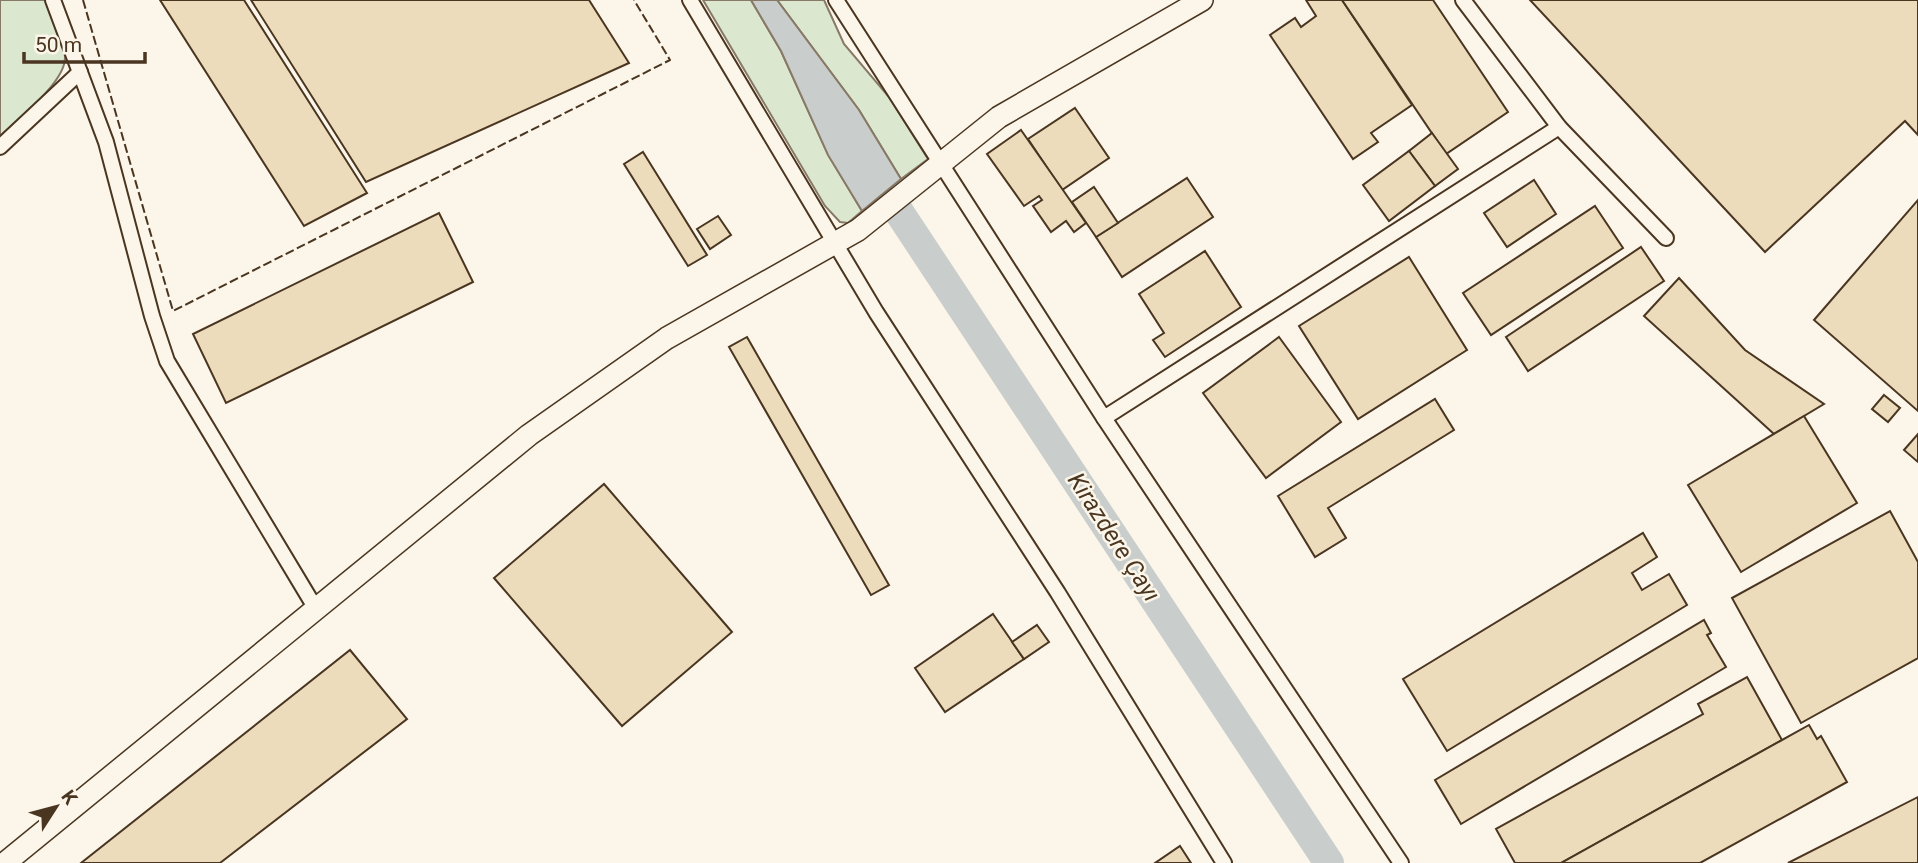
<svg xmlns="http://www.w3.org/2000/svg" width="1918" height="863" viewBox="0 0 1918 863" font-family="Roboto,sans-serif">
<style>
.green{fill:#dce7d0;stroke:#887966;stroke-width:2}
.water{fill:#c9cecd;stroke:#887966;stroke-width:2}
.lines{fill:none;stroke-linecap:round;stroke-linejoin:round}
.river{stroke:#c9cecd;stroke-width:30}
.building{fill:#ecdcbc;stroke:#4a3520;stroke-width:2}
.street-casing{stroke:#4a3520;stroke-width:18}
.secondary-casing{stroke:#4a3520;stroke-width:24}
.street{stroke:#fbf6e9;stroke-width:14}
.secondary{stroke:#fbf6e9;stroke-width:21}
.fence{stroke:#4a3520;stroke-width:2;stroke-dasharray:9 3.5;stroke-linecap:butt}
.labels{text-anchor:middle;stroke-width:5;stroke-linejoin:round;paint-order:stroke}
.water-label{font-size:24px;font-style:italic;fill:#4a3520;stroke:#fbf6e9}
</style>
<rect width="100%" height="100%" fill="#fbf6e9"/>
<g class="green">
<path d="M0,0h45c6,17 19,39 20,57 1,25 -47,62 -65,79z"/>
<path d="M703,0h48l30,51 47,103 34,57 -14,12 -8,-1 -15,-16z"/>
<path d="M777,0h47l20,44 45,53 39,62 -27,20 -42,-69z"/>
</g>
<path class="water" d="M751,0h26l82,110 42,69 -39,32 -34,-56 -47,-104z"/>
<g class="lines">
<path class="river" d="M899,212l430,651"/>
</g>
<g class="building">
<path d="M160,0h84l123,193 -63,33z"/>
<path d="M251,0h338l40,63 -263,119z"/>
<path d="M1306,0h36l70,105 -41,28 7,9 -25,17 -83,-124 25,-17 6,9 15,-11z"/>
<path d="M1342,0h91l75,112 -62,42z"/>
<path d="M1530,0h388v135l-13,-14 -140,131z"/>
<path d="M1075,108l34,50 -47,32 -34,-51z"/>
<path d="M1021,130l65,93 -12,9 -8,-11 -15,11 -18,-26 9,-6 -3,-4 -15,10 -37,-52z"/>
<path d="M1432,133l26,36 -23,17 -26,-35z"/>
<path d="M1409,151l26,35 -46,35 -26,-36z"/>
<path d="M643,152l64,103 -19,11 -64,-102z"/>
<path d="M1187,178l26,39 -91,60 -26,-40z"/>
<path d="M1534,180l22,34 -49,33 -23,-34z"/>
<path d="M1094,187l24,36 -22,14 -24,-35z"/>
<path d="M1918,200v211l-104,-91z"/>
<path d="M1595,206l28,42 -132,87 -28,-42z"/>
<path d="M439,213l34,69 -247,121 -33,-69z"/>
<path d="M718,216l13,19 -21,14 -13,-20z"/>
<path d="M1641,247l23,34 -136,90 -22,-34z"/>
<path d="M1205,251l36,56 -76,50 -12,-17 11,-7 -25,-39z"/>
<path d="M1409,257l58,93 -109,69 -59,-93z"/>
<path d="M1679,278l66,72 79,54 -50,30 -130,-118z"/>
<path d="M747,337l142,248 -18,10 -142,-248z"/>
<path d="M1279,337l62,85 -75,56 -63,-85z"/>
<path d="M1884,395l16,13 -12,14 -16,-13z"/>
<path d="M1435,399l19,31 -126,78 18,30 -31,19 -37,-61z"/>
<path d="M1804,416l53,87 -116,69 -53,-87z"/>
<path d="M1918,434v28l-14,-12z"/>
<path d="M604,484l128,148 -110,94 -128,-148z"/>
<path d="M1890,511l28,51v96l-117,65 -69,-125z"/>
<path d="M1643,533l14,24 -25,16 10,17 27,-16 18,31 -240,146 -44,-72z"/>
<path d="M993,614l31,45 -79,53 -30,-44z"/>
<path d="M1704,620l7,13 -4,2 19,32 -265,157 -26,-44z"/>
<path d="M1037,625l12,17 -25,17 -12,-17z"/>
<path d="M350,650l57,69 -187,144h-139z"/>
<path d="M1747,677l35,63 -221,123h-46l-19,-34 207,-115 -5,-10z"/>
<path d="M1809,725l8,14 4,-3 26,46 -147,81h-139z"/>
<path d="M1918,797v66h-130z"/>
<path d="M1180,846l11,17h-36z"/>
</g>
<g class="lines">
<defs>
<g id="street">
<path d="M53,0l53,142 46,174 15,45 149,248"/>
<path d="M690,0l186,312 182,281 166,270"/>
<path d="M836,0l268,418 297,445"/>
<path d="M1463,0l96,127 107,111"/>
<path d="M0,147l80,-75"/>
<path d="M1104,418l455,-291"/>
</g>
<path id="secondary" d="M5,863l524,-428 138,-97 191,-108 141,-113 203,-117"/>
</defs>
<use href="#street" class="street-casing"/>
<use href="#secondary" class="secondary-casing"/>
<use href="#street" class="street"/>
<use href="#secondary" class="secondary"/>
<path class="fence" d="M83,0l90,311 497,-251 -36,-60"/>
</g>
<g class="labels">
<g class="water-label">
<text transform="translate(1114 537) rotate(57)" y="8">Kirazdere Çayı</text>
</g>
</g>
<g transform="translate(56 807) rotate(54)" stroke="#fbf6e9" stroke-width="5" paint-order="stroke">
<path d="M0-5L12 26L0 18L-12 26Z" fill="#4a3520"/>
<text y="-10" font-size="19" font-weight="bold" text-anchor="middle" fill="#4a3520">K</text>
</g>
<path d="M24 52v10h121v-10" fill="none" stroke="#4a3520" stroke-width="3.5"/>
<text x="35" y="52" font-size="21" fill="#4a3520" stroke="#fbf6e9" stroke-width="5" paint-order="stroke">50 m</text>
</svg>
